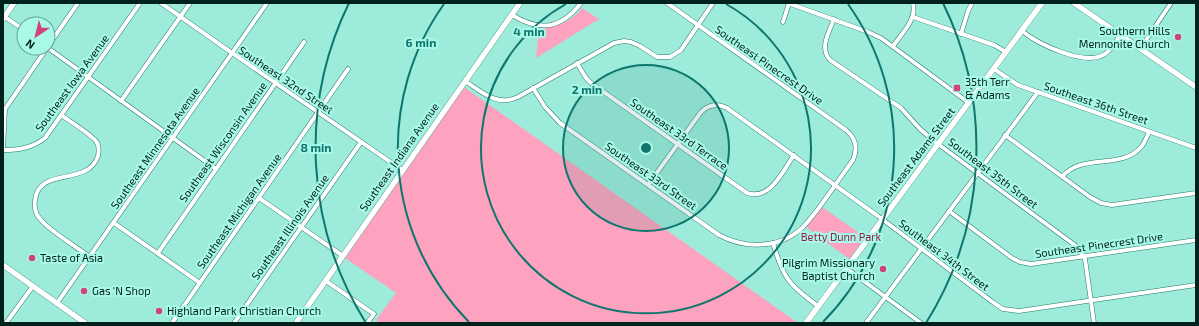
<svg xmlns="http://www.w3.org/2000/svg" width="1199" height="326" viewBox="0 0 1199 326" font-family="'Exo 2',sans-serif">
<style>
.green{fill:#fea3bf}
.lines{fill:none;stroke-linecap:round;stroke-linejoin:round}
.street-casing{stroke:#25786a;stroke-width:5}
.secondary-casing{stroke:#25786a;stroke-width:6}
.street{stroke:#fff;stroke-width:4}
.secondary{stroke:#fff;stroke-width:5.5}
.ring{fill:none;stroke:#0f766e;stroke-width:2}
.poi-dot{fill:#cf457b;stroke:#a9f9e8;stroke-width:1.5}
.labels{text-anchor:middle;stroke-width:4;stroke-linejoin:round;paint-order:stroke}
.poi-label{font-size:11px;fill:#00211c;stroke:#a9f9e8;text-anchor:start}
.street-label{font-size:11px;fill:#00211c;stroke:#a9f9e8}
.park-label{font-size:11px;fill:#901d4f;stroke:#a9f9e8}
.centre{fill:#0f766e;stroke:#a9f9e8;stroke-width:2}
.ring-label{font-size:12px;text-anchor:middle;font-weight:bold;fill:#0f766e;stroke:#a9f9e8;stroke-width:4;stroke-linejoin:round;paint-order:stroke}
</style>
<rect width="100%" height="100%" fill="#9cebdb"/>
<g class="green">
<path d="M582,8l18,12 -6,2 -58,36 3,-30c17,0 32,-6 43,-20z"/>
<path d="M464,87l334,236h-418l-4,-3 20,-27 -51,-35z"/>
<path d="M822,207l43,30 -16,22 -43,-32z"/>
</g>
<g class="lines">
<defs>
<g id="street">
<path d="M161,3l71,50 170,117"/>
<path d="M788,3l80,29 13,6 88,65"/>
<path d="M512,15c28,17 49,14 69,-12"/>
<path d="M5,17l19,13"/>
<path d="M913,17l81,28 12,7"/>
<path d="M834,19c-5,13 -15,29 -4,41l71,48 19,21 14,12 142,105 9,13 9,64"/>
<path d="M783,22l6,-19"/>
<path d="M1022,31c16,13 63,36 83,23 6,-4 11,-12 15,-19"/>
<path d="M961,34l7,-23 4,-8"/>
<path d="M48,46l30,-43"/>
<path d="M893,46c9,-13 24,-26 20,-43"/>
<path d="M48,48l168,121"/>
<path d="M1140,49l31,-46"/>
<path d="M577,63l9,15 5,5 156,110c23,8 36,-22 47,-38"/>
<path d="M994,69l24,16 178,63"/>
<path d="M465,81c17,11 32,26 53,16l96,-54 10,-2 7,1 9,4 17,11h13l11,-7 32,-47"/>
<path d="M533,88l12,19 15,16 159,112c26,14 60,14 83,-7 7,-7 13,-15 19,-23 11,-15 21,-30 32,-45 5,-12 3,-22 -7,-30l-179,-127"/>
<path d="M121,101l69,-98"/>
<path d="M61,115c10,7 28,18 35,26 3,4 3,10 2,15 -10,31 -59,10 -63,44 -1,7 1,15 6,20 9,11 37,28 49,37"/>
<path d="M1005,135l85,62 11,6 11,2 84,-12"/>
<path d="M3,149l2,-40 42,-61"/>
<path d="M3,150c16,0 29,-2 42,-12l95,-135"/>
<path d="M1062,177c20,-25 60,-6 80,-31 3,-4 5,-10 7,-14"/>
<path d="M648,185l53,-73c7,-7 16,-9 26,-4l151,108 116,87 9,6 16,2 177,-26"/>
<path d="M259,198l84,58"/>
<path d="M949,211l63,47 8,4 11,2 165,-24"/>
<path d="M114,223l86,60"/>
<path d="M773,243c10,35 16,42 45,63"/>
<path d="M158,253l146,-211"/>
<path d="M846,268l75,55"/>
<path d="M326,281l48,33 -7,9"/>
<path d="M57,303l210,-300"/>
<path d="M6,323l27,-37"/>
<path d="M172,323l176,-254"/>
<path d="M234,323l127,-181"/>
<path d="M866,323l172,-231"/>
</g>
<g id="secondary">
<path d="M1074,3l122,84"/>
<path d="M3,19l11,-16"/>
<path d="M3,265l82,58"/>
<path d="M296,323l224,-320"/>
<path d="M806,323l236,-320"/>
</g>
</defs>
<use href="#street" class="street-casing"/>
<use href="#secondary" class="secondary-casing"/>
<use href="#street" class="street"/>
<use href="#secondary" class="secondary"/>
</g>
<circle cx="646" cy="148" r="83" fill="#0f766e" fill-opacity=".12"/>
<g class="ring">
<circle cx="646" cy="148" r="83"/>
<path d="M726 4A165 165 0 1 1 566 4"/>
<path d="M469 322A248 248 0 0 1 444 4M848 4A248 248 0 0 1 823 322"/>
<path d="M366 323A330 330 0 0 1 349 3M943 3A330 330 0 0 1 926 323"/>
</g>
<g class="poi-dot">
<circle cx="1178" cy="37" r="4"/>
<rect x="953" y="84" width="8" height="8" rx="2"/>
<circle cx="32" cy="258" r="4"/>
<circle cx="883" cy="269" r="4"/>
<circle cx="84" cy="291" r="4"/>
<circle cx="159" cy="311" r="4"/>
</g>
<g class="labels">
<g class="poi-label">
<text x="1170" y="35" text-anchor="end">Southern Hills<tspan x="1170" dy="13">Mennonite Church</tspan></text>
<text x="965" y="86">35th Terr<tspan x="965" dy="13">&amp; Adams</tspan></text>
<text x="40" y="262">Taste of Asia</text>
<text x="875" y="267" text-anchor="end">Pilgrim Missionary<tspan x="875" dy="13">Baptist Church</tspan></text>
<text x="92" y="295">Gas 'N Shop</text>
<text x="167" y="315">Highland Park Christian Church</text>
</g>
<g class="street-label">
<text transform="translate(769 65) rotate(35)" y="4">Southeast Pinecrest Drive</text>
<text transform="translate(286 80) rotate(34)" y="4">Southeast 32nd Street</text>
<text transform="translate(72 83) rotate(-54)" y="4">Southeast Iowa Avenue</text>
<text transform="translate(1096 103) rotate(19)" y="4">Southeast 36th Street</text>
<text transform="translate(679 134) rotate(35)" y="4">Southeast 33rd Terrace</text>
<text transform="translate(223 142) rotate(-55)" y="4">Southeast Wisconsin Avenue</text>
<text transform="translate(155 148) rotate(-55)" y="4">Southeast Minnesota Avenue</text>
<text transform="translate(399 157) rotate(-55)" y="4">Southeast Indiana Avenue</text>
<text transform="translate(916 157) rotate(-53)" y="4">Southeast Adams Street</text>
<text transform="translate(993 173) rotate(37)" y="4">Southeast 35th Street</text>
<text transform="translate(651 176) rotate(35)" y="4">Southeast 33rd Street</text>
<text transform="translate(239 211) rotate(-55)" y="4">Southeast Michigan Avenue</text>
<text transform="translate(290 227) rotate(-55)" y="4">Southeast Illinois Avenue</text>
<text transform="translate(1099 245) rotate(-8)" y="4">Southeast Pinecrest Drive</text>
<text transform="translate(944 255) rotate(37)" y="4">Southeast 34th Street</text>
</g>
<g class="park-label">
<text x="841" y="241">Betty Dunn Park</text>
</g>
</g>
<circle cx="646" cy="148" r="6" class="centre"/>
<g class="ring-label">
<text x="529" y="36">4 min</text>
<text x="421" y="47">6 min</text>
<text x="587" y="94">2 min</text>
<text x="316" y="152">8 min</text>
</g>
<rect width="1199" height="326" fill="none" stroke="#00211c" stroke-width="8"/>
<g transform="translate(36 36) rotate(215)"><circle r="19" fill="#a9f9e8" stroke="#65a396"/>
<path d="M0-3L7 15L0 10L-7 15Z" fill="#cf457b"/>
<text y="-6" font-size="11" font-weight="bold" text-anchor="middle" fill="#00211c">N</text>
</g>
</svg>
